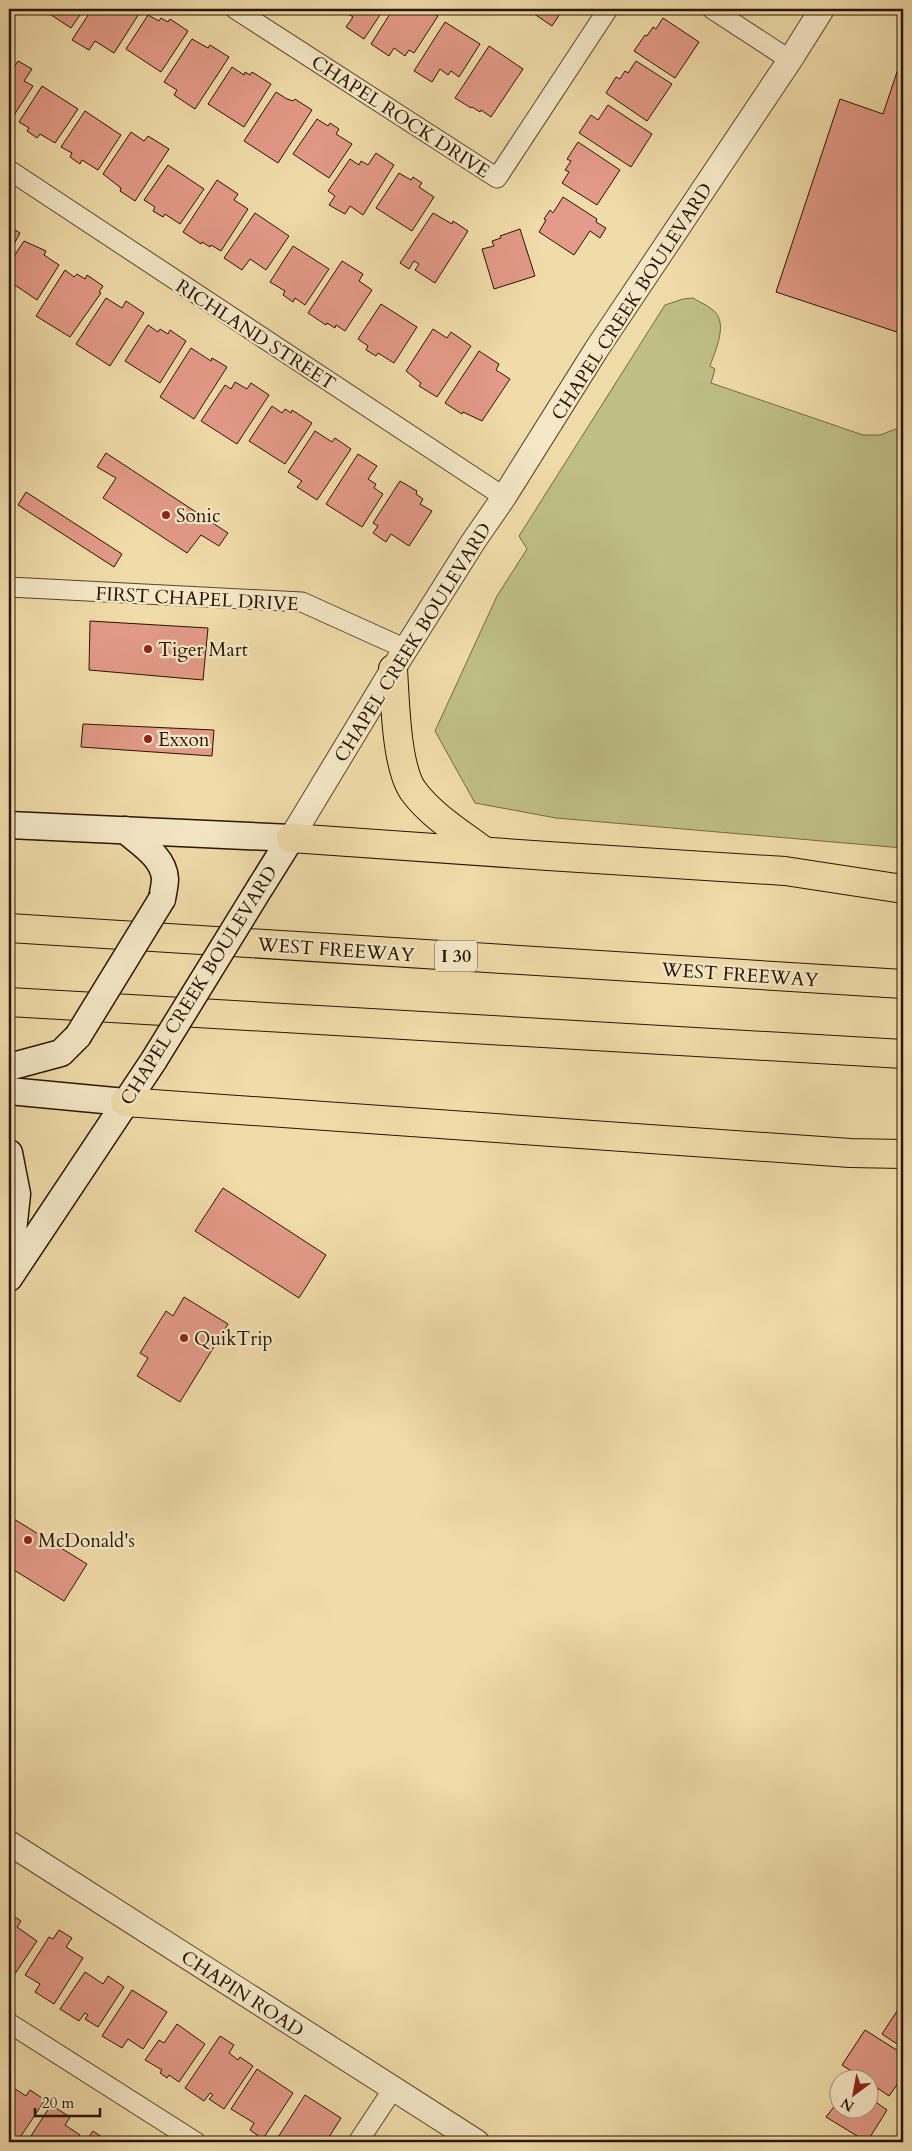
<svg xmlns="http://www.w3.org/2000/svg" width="912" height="2151" viewBox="0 0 912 2151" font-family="Cardo,serif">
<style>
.green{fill:#bebf85;stroke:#746a42}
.building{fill:#e39a88;stroke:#291400}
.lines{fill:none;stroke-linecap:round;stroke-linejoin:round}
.minor-casing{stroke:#5b462a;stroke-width:21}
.tertiary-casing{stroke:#5b462a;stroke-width:26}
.secondary-casing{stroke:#291400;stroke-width:29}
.motorway-casing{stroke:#291400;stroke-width:30}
.minor{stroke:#f5e8c7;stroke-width:19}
.tertiary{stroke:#f5e8c7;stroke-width:24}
.secondary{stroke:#f5e8c7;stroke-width:26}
.motorway{stroke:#f0dca9;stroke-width:28}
.secondary-bridge-casing{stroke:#291400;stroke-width:29;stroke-linecap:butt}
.secondary-bridge{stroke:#f5e8c7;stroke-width:26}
.poi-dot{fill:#8f2418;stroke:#f5e8c7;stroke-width:2}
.labels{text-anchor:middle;stroke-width:4.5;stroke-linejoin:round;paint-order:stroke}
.shield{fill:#f5e8c7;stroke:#66543c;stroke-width:1}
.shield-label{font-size:18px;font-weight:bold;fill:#291400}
.street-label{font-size:19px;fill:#291400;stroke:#f5e8c7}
.poi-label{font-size:19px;fill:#291400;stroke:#f5e8c7;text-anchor:start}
</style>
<rect width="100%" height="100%" fill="#f0dca9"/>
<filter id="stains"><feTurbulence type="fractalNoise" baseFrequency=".004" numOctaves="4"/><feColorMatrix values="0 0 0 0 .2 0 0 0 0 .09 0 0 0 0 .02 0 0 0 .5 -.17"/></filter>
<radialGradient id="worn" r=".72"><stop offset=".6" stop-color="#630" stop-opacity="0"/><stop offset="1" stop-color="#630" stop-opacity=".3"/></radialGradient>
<path class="green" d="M693,298c6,4 14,7 20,12 16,13 2,41 -3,56l5,3 -4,14 152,52h17l21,-8 2,-7v428l-347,-30 -81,-15 -40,-72 62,-135 30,-47 -8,-13 146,-231 18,-6z"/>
<g class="building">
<path d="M42,9h42l-13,19z"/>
<path d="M92,9h50l-28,44 -19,-12 -6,9 -17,-10z"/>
<path d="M340,9h44l-20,30 -18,-12 7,-10z"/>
<path d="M393,9h33l12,7 -24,37 -5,-3 -4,6 -11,-8 -5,8 -18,-12z"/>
<path d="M527,9h36l-11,17z"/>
<path d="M148,15l11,6 2,-3 7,4 2,-3 18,12 -27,41 -35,-23z"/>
<path d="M663,18l36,24 -24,36 -41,-27 11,-16 2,1 6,-9 3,2z"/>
<path d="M445,22l35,22 -21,33 -8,-6 -3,4 -8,-6 -8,13 -18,-11z"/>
<path d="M192,39l16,9 2,-3 19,12 -34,52 -21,-14 3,-5 -13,-8z"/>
<path d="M489,46l34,23 -32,48 -10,-7 -1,2 -8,-5 -1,1 -16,-10z"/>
<path d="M903,54v280l-127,-42 64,-193 43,15z"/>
<path d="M18,61l14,8 -8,12 9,5 -21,32 -3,-2v-45l2,1z"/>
<path d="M636,61l36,23 -25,37 -41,-28 10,-16 4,2 5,-8 3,2z"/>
<path d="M232,67l12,8 1,-3 5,3 2,-3 19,12 -27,43 -36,-23z"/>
<path d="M42,86l36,23 -23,34 -15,-9 -3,4 -10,-7 2,-3 -10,-6z"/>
<path d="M276,92l11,7 6,2 2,-2 17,11 -34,53 -34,-22z"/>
<path d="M608,105l44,29 -21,33 -52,-34 12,-18 7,5z"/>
<path d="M85,111l36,24 -23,35 -16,-10 -2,4 -10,-7 2,-4 -11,-6z"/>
<path d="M317,119l11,7 2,-3 9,6 -3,5 16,10 -23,34 -36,-24z"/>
<path d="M131,132l13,9 4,-5 21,13 -34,52 -15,-10 1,-3 -18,-14z"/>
<path d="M578,142l42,28 -23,35 -35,-22 7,-11 -4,-2 6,-9 -4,-2z"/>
<path d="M376,153l18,12 -31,50 -13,-9 -5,8 -16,-9 6,-9 -7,-5 22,-32 9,6 2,-4 7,4z"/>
<path d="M168,165l36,24 -24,35 -15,-10 -2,3 -10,-6 2,-4 -11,-7z"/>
<path d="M399,173l12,7 2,-3 9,6 -3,4 15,10 -22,34 -36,-23z"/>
<path d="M217,180l21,14 -4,6 14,9 -27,42 -10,-6 -1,2 -8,-5 -1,2 -18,-12z"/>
<path d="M563,197l34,22 -1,3 10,6 -6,10 -10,-7 -16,24 -35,-23 7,-12 -2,-1 6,-9 3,3z"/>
<path d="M255,213l34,23 -23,34 -16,-11 -8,11 -18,-12z"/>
<path d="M433,213l19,11 1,-3 15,10 -33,52 -20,-13 4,-6 -5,-3 -5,8 -9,-6z"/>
<path d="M9,226l11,7 -11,20z"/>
<path d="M520,229l15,47 -41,13 -12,-40 12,-3 -2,-5 9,-3 -1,-2z"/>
<path d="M24,241l22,10 -2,4 15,10 -22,35 -28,-19v-17z"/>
<path d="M293,246l36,23 -24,36 -10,-7 -2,4 -10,-7 2,-4 -15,-9z"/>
<path d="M342,261l21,13 -4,7 13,9 -27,41 -9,-6 -1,3 -8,-5 -1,2 -18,-12z"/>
<path d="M65,270l9,7 3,-3 8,5 2,-4 16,11 -4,6 2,1 -31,44 -34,-21z"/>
<path d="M106,298l16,10 4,-7 18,12 -34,53 -34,-22z"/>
<path d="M381,304l36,23 -23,36 -16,-10 -2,3 -10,-6 2,-4 -10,-7z"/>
<path d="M148,325l10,7 2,-3 8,5 2,-4 16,11 -26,42 -35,-22z"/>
<path d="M433,329l14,9 4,-6 20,14 -34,51 -18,-11 2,-3 -15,-12z"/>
<path d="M191,348l20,13 1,-3 15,9 -33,52 -34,-22z"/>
<path d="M479,351l20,13 -3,6 14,9 -28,42 -19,-9 -1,2 -17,-11z"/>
<path d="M235,382l12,7 4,-6 18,12 -32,49 -36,-23 24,-36 6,4z"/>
<path d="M272,406l10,7 3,-4 6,4 1,-3 20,13 -27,41 -36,-23z"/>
<path d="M315,431l17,11 3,-4 16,11 -34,51 -20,-13 5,-6 -14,-9z"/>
<path d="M106,453l122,80 -9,13 -18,-11 -14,18 -84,-55 13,-20 -19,-11z"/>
<path d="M358,454l19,12 -9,13 8,5 -2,4 9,6 -21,33 -36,-23z"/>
<path d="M400,481l17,10 -1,3 7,5 -3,5 12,7 -23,35 -18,-12 -5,8 -13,-9 5,-7 -5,-3z"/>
<path d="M26,492l96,62 -8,13 -96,-62z"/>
<path d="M90,621l118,7 -5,52 -114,-10z"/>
<path d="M83,724l131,6 -2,26 -131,-9z"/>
<path d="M223,1188l103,67 -27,43 -104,-67z"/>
<path d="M184,1297l44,27 -48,78 -43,-26 11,-18 -8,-5 26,-42 7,5z"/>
<path d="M9,1516l78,48 -23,37 -55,-34z"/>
<path d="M9,1913l12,8 -4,6 20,14 -25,37 -3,-2z"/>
<path d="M59,1930l13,8 -6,9 17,11 -29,46 -19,-12 5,-8 -15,-9 24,-38 4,2z"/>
<path d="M85,1972l18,12 5,-8 16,11 -26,40 -13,-8 3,-4 -3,-2 -6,8 -19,-12z"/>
<path d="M132,1990l35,22 -24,37 -15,-10 -6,9 -20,-12z"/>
<path d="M903,2002v46l-21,-14z"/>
<path d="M177,2024l28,20 -26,38 -10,-7 -2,3 -7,-5 2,-3 -17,-10 14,-20 5,3z"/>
<path d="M865,2030l38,24v30l-4,-2 -10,14 -19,-13v-5h-8l-20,-13z"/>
<path d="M220,2036l14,9 -5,8 9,7 2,-3 13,9 -29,43 -15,-10 4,-4 -3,-2 -6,8 -19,-13z"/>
<path d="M257,2069l36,24 -30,46 -13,-9 4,-7 -23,-14z"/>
<path d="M9,2085l17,11 4,-6 15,10 -28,42h-8z"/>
<path d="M305,2095l36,23 -15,24h-51z"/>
<path d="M870,2098l17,12 -20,32 -41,-25 14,-18v9h30z"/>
<path d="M51,2105l19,12 -5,8 15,10 -4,7h-49z"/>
<path d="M93,2131l16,11h-24z"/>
</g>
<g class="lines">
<defs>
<g id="minor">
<path d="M235,9l262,169 111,-169"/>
<path d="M712,9l78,51"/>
<path d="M9,170l495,327"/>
<path d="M9,587l293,15 104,47"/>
<path d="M9,2023l187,119"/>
<path d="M358,2142l35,-53"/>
</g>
<g id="tertiary">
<path d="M291,838l102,-169 80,-127 31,-45 92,-147 194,-290 32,-51"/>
<path d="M9,1843l468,299"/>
</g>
<g id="secondary">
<path d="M9,825l282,13 -30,48"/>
<path d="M125,830c15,13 39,27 40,49 0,6 -2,14 -3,20"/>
<path d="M9,1067l52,-14 17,-17"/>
<path d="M9,1091l116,11"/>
<path d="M9,1153l8,41 -8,74"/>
<path d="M9,1278l145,-218"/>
</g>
<g id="motorway">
<path d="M393,669c2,30 3,100 21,123 18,24 46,41 70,59"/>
<path d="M291,838l257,18 237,15 118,18"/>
<path d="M9,928l894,56"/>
<path d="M9,1002l894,52"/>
<path d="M125,1102l725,51 53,1"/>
</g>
</defs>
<use href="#minor" class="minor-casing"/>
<use href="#tertiary" class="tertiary-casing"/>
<use href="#secondary" class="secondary-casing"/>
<use href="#motorway" class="motorway-casing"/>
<use href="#minor" class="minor"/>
<use href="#tertiary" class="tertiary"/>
<use href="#secondary" class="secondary"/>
<use href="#motorway" class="motorway"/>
<defs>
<g id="secondary-bridge">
<path d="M78,1036l84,-137"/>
<path d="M154,1060l107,-174"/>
</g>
</defs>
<use href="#secondary-bridge" class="secondary-bridge-casing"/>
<use href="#secondary-bridge" class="secondary-bridge"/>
</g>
<g class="poi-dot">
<circle cx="166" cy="515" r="5"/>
<circle cx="148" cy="649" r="5"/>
<circle cx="148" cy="739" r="5"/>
<circle cx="184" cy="1338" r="5"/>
<circle cx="28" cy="1540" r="5"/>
</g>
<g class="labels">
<rect class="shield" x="435" y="940.5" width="42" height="31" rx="4"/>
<g class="shield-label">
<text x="456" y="962">I 30</text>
</g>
<g class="street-label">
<text transform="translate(401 116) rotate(33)" y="7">CHAPEL ROCK DRIVE</text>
<text transform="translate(631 301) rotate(-57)" y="7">CHAPEL CREEK BOULEVARD</text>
<text transform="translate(256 334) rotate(33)" y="7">RICHLAND STREET</text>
<text transform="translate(197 598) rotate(3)" y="7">FIRST CHAPEL DRIVE</text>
<text transform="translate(412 642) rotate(-58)" y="7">CHAPEL CREEK BOULEVARD</text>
<text transform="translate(336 949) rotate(4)" y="7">WEST FREEWAY</text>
<text transform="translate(740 974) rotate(4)" y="7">WEST FREEWAY</text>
<text transform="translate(198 985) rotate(-58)" y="7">CHAPEL CREEK BOULEVARD</text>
<text transform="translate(243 1993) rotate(33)" y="7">CHAPIN ROAD</text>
</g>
<g class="poi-label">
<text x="176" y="522">Sonic</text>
<text x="158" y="656">Tiger Mart</text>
<text x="158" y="746">Exxon</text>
<text x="194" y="1345">QuikTrip</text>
<text x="38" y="1547">McDonald's</text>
</g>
</g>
<rect width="912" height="2151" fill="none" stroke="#f0dca9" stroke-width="30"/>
<rect x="10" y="10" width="892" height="2131" fill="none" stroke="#291400" stroke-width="2.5"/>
<rect x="15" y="15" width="882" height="2121" fill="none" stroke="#291400"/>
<g transform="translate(854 2094) rotate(212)"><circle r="24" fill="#f5e8c7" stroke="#a39377"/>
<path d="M0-4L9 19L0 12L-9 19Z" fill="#8f2418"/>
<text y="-8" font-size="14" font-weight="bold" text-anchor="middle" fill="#291400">N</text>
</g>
<path d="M35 2108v8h65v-8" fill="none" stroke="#291400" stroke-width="2.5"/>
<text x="42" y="2108" font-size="15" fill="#291400" stroke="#f5e8c7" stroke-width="4" paint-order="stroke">20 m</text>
<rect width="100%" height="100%" filter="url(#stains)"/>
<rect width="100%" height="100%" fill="url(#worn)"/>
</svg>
